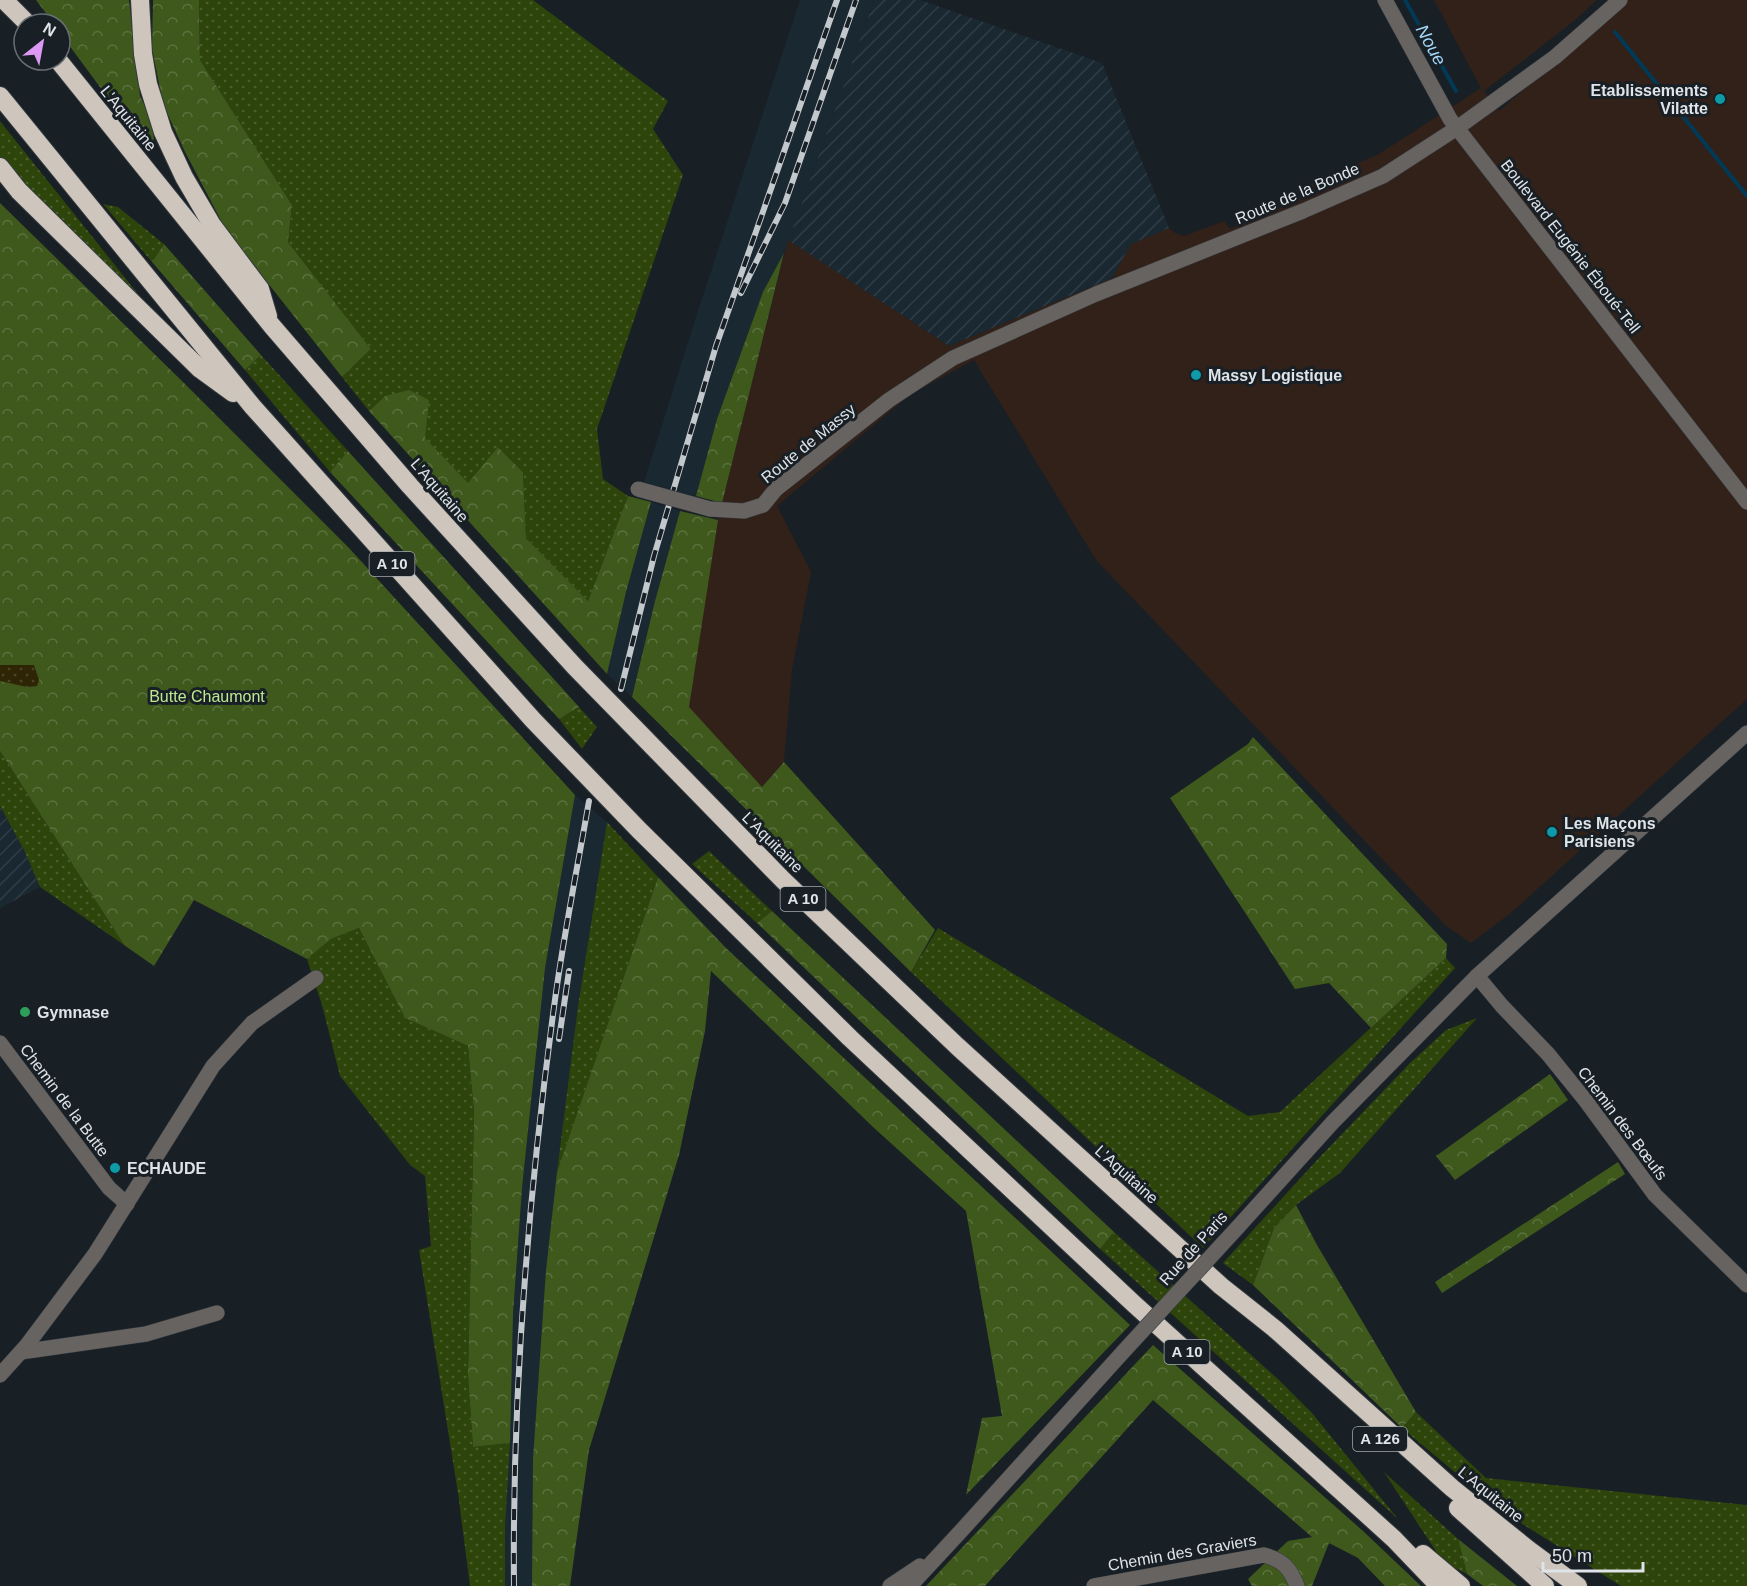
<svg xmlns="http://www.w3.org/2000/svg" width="1747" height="1586" viewBox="0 0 1747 1586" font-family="Arial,sans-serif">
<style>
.commercial{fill:#322119}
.industrial{fill:url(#industrial-furrows)}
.built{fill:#1a2832}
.grass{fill:url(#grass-dots)}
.forest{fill:url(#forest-crowns)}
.sand{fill:url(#sand-dots)}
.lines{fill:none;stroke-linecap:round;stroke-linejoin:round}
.stream{stroke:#013a56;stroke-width:4}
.minor-casing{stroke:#343b40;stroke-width:16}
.tertiary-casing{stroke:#343b40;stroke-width:16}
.motorway-casing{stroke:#343b40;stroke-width:20}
.minor{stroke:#676360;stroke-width:15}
.tertiary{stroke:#676360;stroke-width:15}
.motorway{stroke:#cec5bc;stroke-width:18}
.rail-casing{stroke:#c2c8cc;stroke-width:6}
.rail{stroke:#181f25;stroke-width:4;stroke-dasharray:11;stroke-linecap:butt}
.minor-bridge-casing{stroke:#343b40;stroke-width:16;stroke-linecap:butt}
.tertiary-bridge-casing{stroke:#343b40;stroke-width:16;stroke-linecap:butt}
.minor-bridge{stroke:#676360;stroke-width:15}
.tertiary-bridge{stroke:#676360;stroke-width:15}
.culture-dot{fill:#0f9aa8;stroke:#181f25;stroke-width:2}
.leisure-dot{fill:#2e9e5b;stroke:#181f25;stroke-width:2}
.labels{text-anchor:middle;stroke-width:6;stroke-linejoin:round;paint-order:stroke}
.shield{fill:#181f25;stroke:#a3a9ae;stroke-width:1.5}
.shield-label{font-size:15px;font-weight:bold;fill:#dee4e8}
.poi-label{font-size:16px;font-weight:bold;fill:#dee4e8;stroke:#181f25;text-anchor:start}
.street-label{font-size:16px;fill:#dee4e8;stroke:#181f25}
.park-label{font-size:16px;fill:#bee891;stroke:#181f25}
.water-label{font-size:18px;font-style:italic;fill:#a3d7fa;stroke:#181f25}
</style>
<defs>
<pattern id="industrial-furrows" width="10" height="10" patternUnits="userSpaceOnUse" patternTransform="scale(1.5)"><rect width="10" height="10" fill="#1a2832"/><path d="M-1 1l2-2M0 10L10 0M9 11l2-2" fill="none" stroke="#303d46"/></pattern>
<pattern id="grass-dots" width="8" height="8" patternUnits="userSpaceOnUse" patternTransform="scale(1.5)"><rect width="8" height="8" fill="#2d440a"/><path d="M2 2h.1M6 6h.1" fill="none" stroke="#4b5f2e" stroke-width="1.8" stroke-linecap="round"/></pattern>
<pattern id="forest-crowns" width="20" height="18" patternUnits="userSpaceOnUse" patternTransform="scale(1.5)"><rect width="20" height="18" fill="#3f591d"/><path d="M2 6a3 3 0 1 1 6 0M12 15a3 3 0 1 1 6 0" fill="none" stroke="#5a713e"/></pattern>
<pattern id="sand-dots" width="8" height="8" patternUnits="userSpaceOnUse" patternTransform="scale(1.5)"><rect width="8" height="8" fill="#2d2504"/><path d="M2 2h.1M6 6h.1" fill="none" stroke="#4b4429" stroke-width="1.8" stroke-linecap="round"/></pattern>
</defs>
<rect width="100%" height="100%" fill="#181f25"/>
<path class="commercial" d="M1434,0h163l-23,21 -90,70 15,20 130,-111h118v699l-236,214 -40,30 -25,-17 -350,-366 -122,-200 -63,34 -134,112 34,66 -19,98 -8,92 -22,25 -74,-75 27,-183 73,-290 161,107 163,-68 19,-34 38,-16 6,5 9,3 40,-15 6,8 52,-24v-9l97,-42 102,-66z"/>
<g class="industrial">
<path d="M874,0h46l182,63 67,165 -38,16 -19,34 -163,68 -161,-106z"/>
<path d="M0,806l24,44 16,37 -40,21z"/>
</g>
<g class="built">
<path d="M800,0h74l-90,253 -21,39 -46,127 -21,77 -52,-14 52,-165z"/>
<path d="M651,502l29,9 -25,90 -23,96 -25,-23 19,-82z"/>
<path d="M575,795l32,27 -29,184 -32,264 -14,316h-27v-59l8,-213 9,-126 23,-220z"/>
</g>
<g class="grass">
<path d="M199,0h334l135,101 -15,28 30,46 -86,254 6,50 25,17 -40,105 -62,-63 -3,-66 -25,-25 -30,37 -83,-88 -16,15 -27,-34 29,-28 -83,-107 4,-37 -92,-145z"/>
<path d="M0,121l142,178 -88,-84 -54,-57z"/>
<path d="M103,204l15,3 46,37 -12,18z"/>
<path d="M261,355l87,96 -18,21 -85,-102z"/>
<path d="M579,707l18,20 -15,22 -23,-30z"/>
<path d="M0,751l124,194 -84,-58 -16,-37 -24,-44z"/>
<path d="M607,822l51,55 -101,295 21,-166z"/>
<path d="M709,851l63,60 -15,12 -65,-59z"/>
<path d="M359,928l46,90 63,28 6,66 -6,263 5,72 37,-4 -5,84v59h-35l-12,-93 -39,-243 12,-4 -6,-70 -15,-11 -70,-89 -18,-71 -15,-46 24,-20z"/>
<path d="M938,928l310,188 32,-4 166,-154 9,10 -252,280 -292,-276z"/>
<path d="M1477,1018l-137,155 -44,32 -22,23 -21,57 -30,-22 95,-104 92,-96 36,-33z"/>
<path d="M1114,1232l165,148 33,33 86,106 -298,-270z"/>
<path d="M1416,1412l70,66 261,27v81h-126l-121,-76 -98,-82z"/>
<path d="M1384,1472l74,67 9,35 -24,-12z"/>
</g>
<g class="forest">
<path d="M36,0h93l11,96 13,27 1,20 -20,-10 -74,-100v-9h-6z"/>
<path d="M153,0h46l1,60 92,145 -4,37 83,107 -29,28 -116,-147 -41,-78 -22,-48 -11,-56z"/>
<path d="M0,203l183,179 166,166 226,247 -30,173 -23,220 -9,126 -3,129 -37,4 -5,-72 6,-263 -6,-66 -63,-28 -46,-90 -28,11 -24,20 -113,-59 -40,66 -30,-21 -124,-194z"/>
<path d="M164,244l97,111 -16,15 -93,-108z"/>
<path d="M784,253l-62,250 -26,-7 21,-77 46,-127z"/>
<path d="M409,390l20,10 -4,38 43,45 30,-36 25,25 3,66 62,63 40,-105 23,6 -25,90 -19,82 -238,-263 16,-15z"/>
<path d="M348,451l231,256 -20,12 -229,-247z"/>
<path d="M680,511l38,9 -29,187 73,80 22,-25 151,168 -24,42 -279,-275 23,-96z"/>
<path d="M1253,737l194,207 -1,14 -75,70 -42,-45 -34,6 -125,-191 78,-54z"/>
<path d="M658,877l68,71 404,377 -164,170 16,-77 20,-2 -36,-205 -93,-84 -162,-156 -6,60 -26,124 -90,295 -19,136h-38l1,-127 13,-189 11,-98z"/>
<path d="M772,911l342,321 -14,17 -343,-326z"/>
<path d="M1550,1074l18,26 -113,80 -19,-24z"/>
<path d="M1618,1162l7,12 -183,119 -7,-11z"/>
<path d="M1296,1205l21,40 99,167 -14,16 -149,-143 21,-57z"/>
<path d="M1153,1345l210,186 58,55h-36l-27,-28 -29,-15 -17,43h-60l-4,-7 40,-38 24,-4 -159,-137 -168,186h-59z"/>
<path d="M1458,1539l59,47h-34l-16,-12z"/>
</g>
<path class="sand" d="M0,665h34l5,15 -2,6 -10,1 -27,-6z"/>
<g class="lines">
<g class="stream">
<path d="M1405,0l51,91"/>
<path d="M1615,32l132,164"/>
</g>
<defs>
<g id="minor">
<path d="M1385,0l65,119 297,383"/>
<path d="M710,509l34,2 19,-6 13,-16 113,-89 64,-42 143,-64 207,-83 80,-35 74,-48 98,-71 65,-57"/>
<path d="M1477,976l25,30 46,48 38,47 69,94 92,90"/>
<path d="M0,1043l109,145 18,16"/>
<path d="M21,1352l125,-18 71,-21"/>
<path d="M0,1375l27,-30 68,-91 118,-188 39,-43 64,-45"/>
<path d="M1094,1586l170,-31c19,5 26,13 33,31"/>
</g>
<g id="tertiary">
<path d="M1238,1227l95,-105 144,-146 270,-243"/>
<path d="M890,1586l30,-20"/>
<path d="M910,1586l51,-55 162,-179"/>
</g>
<g id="motorway">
<path d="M4,0l24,24"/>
<path d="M140,0l3,54 5,30 15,48 21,45 28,48 48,64 8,27"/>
<path d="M58,60l214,266 138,160 165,181 208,213 174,166 264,240 54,43 177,159 77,62 49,36"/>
<path d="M0,96l253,311 280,313 106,110 211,208 284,266 260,235 45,47"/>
<path d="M0,167l19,24 181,178 33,24"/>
<path d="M1458,1508l87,78"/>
<path d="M1423,1554l38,32"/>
</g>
</defs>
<use href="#minor" class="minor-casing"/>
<use href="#tertiary" class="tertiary-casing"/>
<use href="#motorway" class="motorway-casing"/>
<use href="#minor" class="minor"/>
<use href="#tertiary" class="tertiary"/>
<use href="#motorway" class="motorway"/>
<defs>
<g id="rail">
<path d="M741,293l44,-90 71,-203"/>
<path d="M621,689l33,-133 62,-210 121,-346"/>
<path d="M559,1039l10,-68"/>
<path d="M514,1586c-2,-194 14,-387 40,-579 9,-69 23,-137 35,-206"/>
</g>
</defs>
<use href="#rail" class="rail-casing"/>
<use href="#rail" class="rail"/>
<defs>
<path id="minor-bridge" d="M638,489l72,20"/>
<path id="tertiary-bridge" d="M1123,1352l115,-125"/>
</defs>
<use href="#minor-bridge" class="minor-bridge-casing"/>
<use href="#tertiary-bridge" class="tertiary-bridge-casing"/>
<use href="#minor-bridge" class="minor-bridge"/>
<use href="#tertiary-bridge" class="tertiary-bridge"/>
</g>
<g class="culture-dot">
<circle cx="1720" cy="99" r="6"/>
<circle cx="1196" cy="375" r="6"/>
<circle cx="1552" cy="832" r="6"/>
<circle cx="115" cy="1168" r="6"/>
</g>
<circle class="leisure-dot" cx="25" cy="1012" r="6"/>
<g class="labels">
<g class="shield">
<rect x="369.5" y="552" width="45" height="24" rx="4.5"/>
<rect x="780.5" y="887" width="45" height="24" rx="4.5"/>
<rect x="1164.5" y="1340" width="45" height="24" rx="4.5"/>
<rect x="1353" y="1427" width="54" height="24" rx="4.5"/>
</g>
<g class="shield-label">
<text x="392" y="569">A 10</text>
<text x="803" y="904">A 10</text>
<text x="1187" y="1357">A 10</text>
<text x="1380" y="1444">A 126</text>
</g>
<g class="poi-label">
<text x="1708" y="96" text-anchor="end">Etablissements<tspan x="1708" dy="18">Vilatte</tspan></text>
<text x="1208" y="381">Massy Logistique</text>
<text x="1564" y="829">Les Maçons<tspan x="1564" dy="18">Parisiens</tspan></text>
<text x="37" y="1018">Gymnase</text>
<text x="127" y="1174">ECHAUDE</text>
</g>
<g class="street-label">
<text transform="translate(129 118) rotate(51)" y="6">L'Aquitaine</text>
<text transform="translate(1297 193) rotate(-23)" y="6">Route de la Bonde</text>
<text transform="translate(1571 246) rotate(52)" y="6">Boulevard Eugénie Éboué-Tell</text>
<text transform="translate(808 443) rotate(-39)" y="6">Route de Massy</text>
<text transform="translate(440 490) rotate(49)" y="6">L'Aquitaine</text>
<text transform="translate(773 842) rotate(45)" y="6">L'Aquitaine</text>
<text transform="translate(65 1100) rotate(53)" y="6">Chemin de la Butte</text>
<text transform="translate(1623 1123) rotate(53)" y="6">Chemin des Bœufs</text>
<text transform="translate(1127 1174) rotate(42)" y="6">L'Aquitaine</text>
<text transform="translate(1193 1248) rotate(-48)" y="6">Rue de Paris</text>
<text transform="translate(1491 1494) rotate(39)" y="6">L'Aquitaine</text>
<text transform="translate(1182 1552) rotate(-10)" y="6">Chemin des Graviers</text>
</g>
<g class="park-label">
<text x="207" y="702">Butte Chaumont</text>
</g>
<g class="water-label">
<text transform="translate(1431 45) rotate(61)" y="6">Noue</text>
</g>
</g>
<g transform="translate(42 42) rotate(31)"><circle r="28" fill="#181f25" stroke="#676e73" stroke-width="1.5"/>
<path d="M0-4.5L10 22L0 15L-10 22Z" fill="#dc99f4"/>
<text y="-9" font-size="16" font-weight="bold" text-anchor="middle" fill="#dee4e8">N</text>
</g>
<path d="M1543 1562v9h100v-9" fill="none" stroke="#dee4e8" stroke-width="3"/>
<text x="1552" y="1562" font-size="18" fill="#dee4e8" stroke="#181f25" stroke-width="4.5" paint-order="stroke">50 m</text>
</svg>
